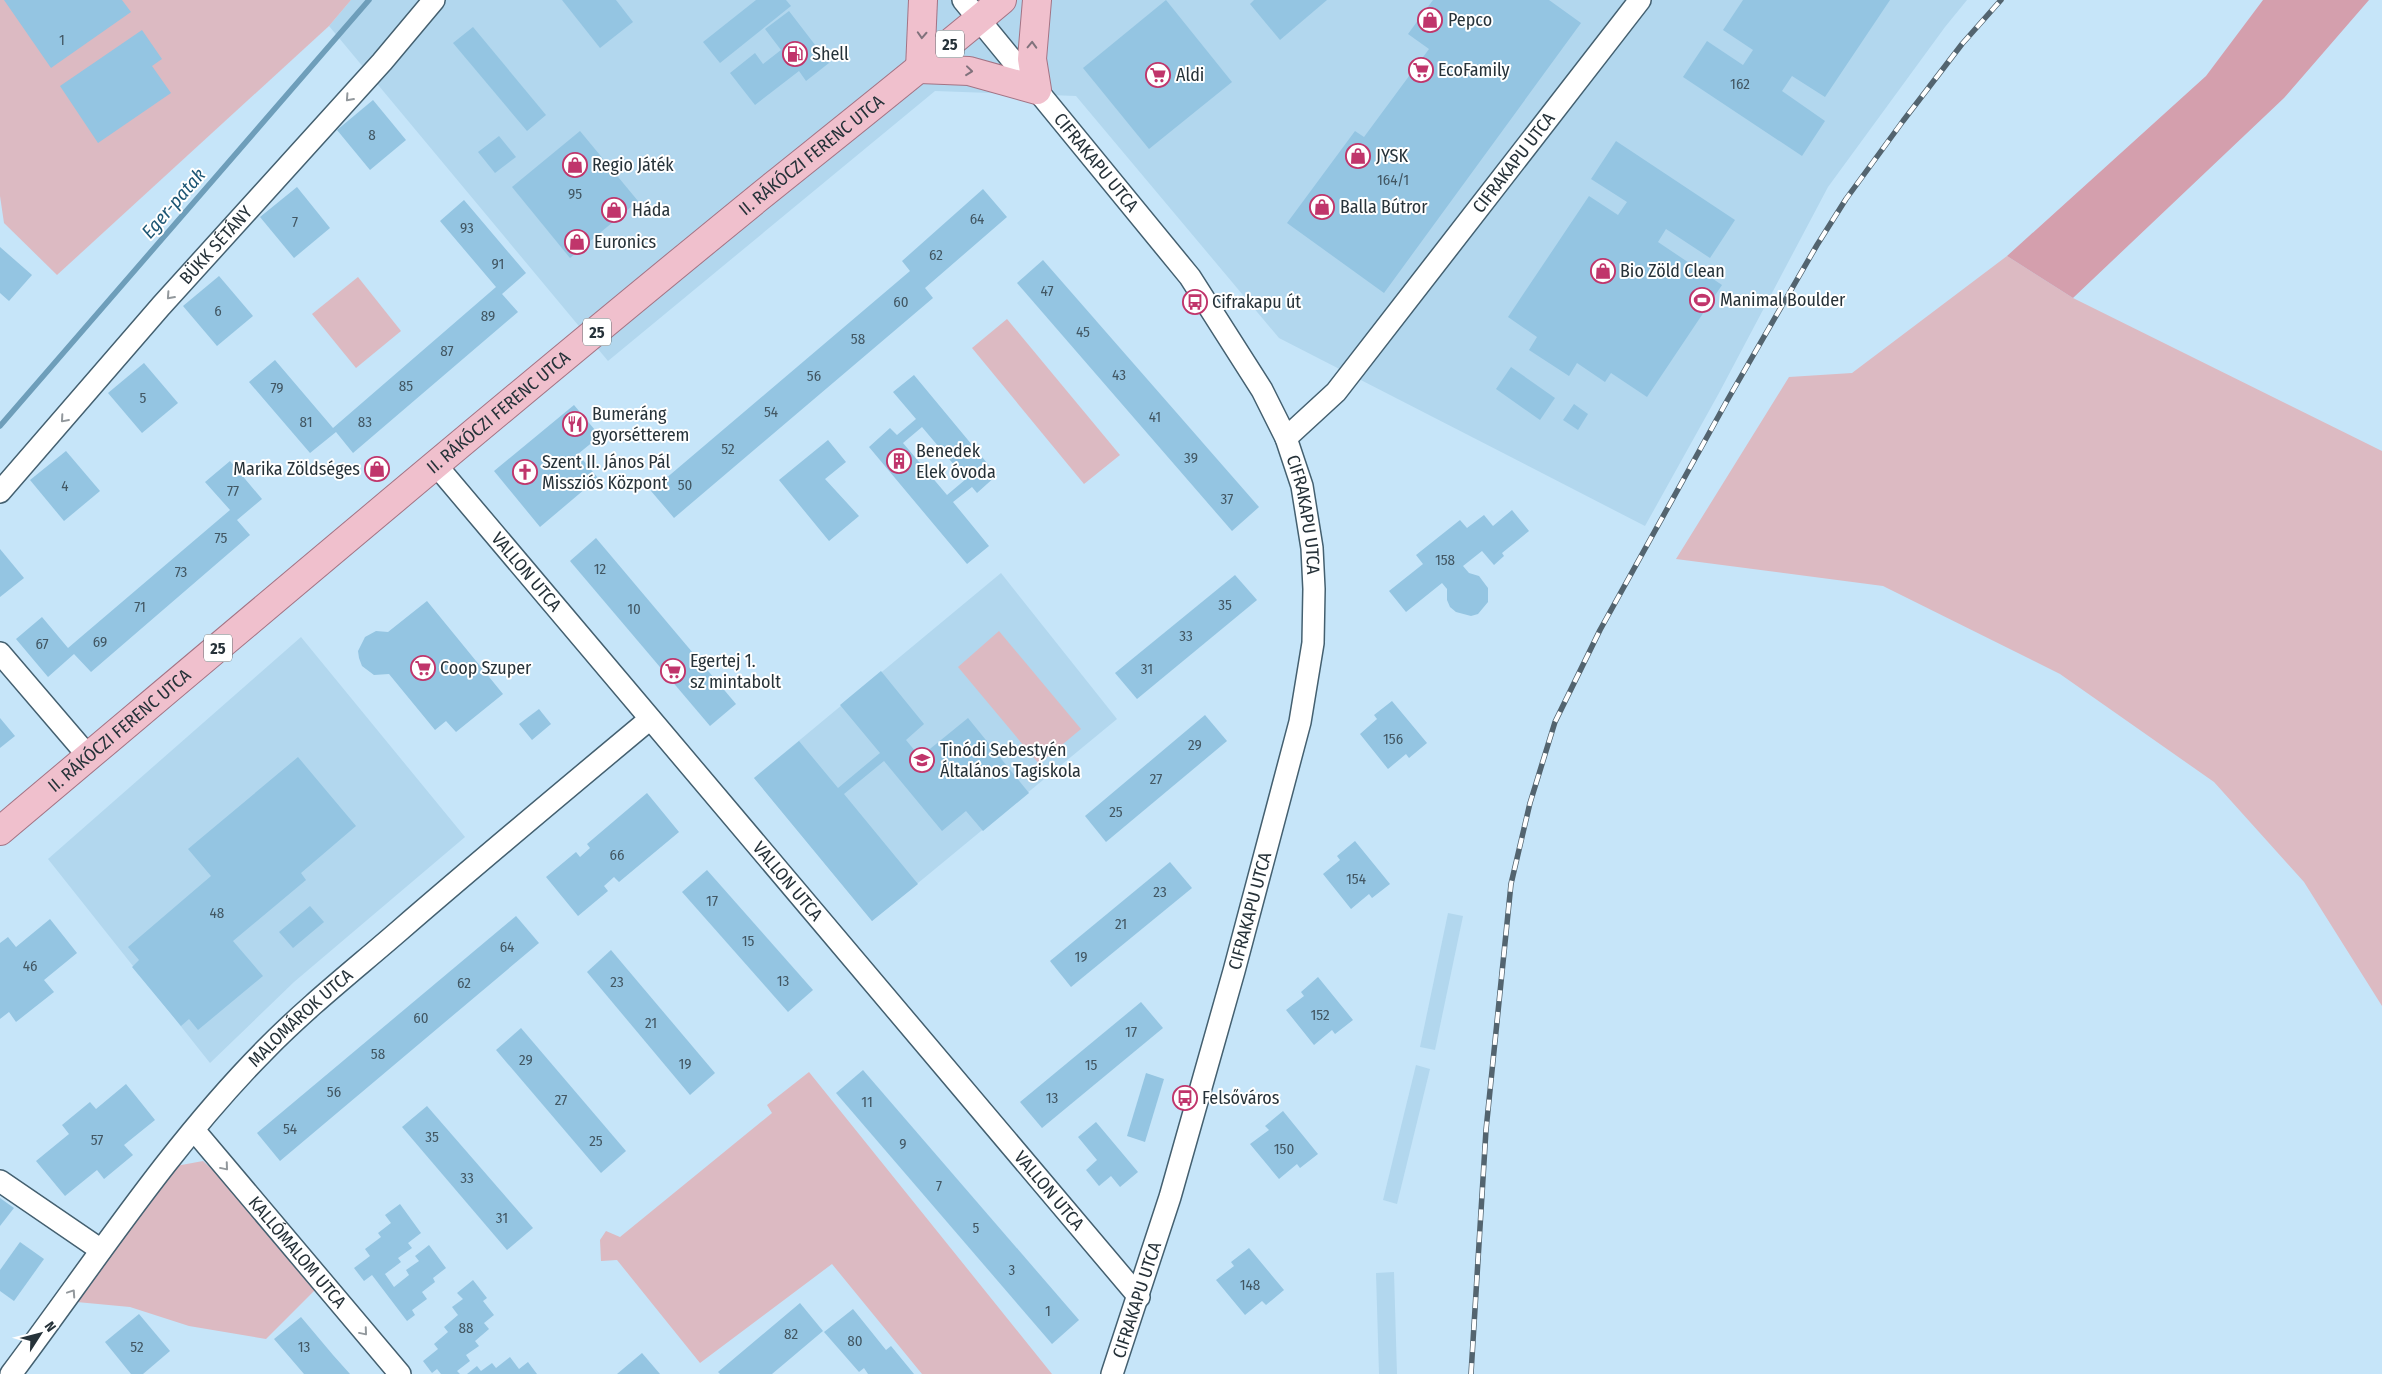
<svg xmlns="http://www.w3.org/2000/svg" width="2382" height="1374" viewBox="0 0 2382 1374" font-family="'Fira Sans Condensed',sans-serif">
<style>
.built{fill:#b2d7ee}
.green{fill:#dcbac2}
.forest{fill:#d49fad}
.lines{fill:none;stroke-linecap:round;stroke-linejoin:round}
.stream{stroke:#6e9eba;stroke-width:5.5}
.building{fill:#94c5e2;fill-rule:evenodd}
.minor-casing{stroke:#446070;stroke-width:24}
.primary-casing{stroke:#a37384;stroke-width:30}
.minor{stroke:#fff;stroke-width:21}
.primary{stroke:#f0c0cd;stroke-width:28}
.rail-casing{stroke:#53646f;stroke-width:5.5}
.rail{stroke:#fff;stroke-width:4;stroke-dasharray:11;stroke-linecap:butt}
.oneway{stroke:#81727c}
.oneway2{stroke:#92989c}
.labels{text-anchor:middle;stroke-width:4;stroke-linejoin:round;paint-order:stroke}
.number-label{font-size:15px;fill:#425763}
.shield{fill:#fff;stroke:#677074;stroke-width:1}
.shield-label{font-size:16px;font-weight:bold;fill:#263239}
.poi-label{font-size:18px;fill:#263239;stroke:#fff;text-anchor:start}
.street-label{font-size:18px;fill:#263239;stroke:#fff}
.water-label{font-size:19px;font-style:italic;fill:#1c5674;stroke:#fff}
</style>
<rect width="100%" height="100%" fill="#c6e5f9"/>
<g class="built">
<path d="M351,0h1616l-22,27 -117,160 -109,206 -74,133 -366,-188 -203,-242 -141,-5 -327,270 -279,-335z"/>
<path d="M1001,573l116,146 -245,202 -118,-143z"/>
<path d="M301,637l164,200 -171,145 -84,81 -162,-204z"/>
<path d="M1448,913l15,3 -28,134 -15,-3z"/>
<path d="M1416,1065l14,4 -33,135 -14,-4z"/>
<path d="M1394,1272l3,102h-18l-3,-101z"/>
</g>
<g class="green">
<path d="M0,0h351l-22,26 -272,249 -53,-52 -4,-27z"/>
<path d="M2007,256l66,42 309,153v555l-78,-124 -90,-100 -154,-108 -177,-88 -207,-27 113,-182 63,-4z"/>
<path d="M358,277l43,54 -45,37 -44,-54z"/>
<path d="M1007,319l113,136 -36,29 -112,-136z"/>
<path d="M999,631l82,98 -42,35 -81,-97z"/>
<path d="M809,1072l243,302h-130l-90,-110 -132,99 -83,-103 -16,1 -1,-21 6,-9 14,6 152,-124 -5,-8z"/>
<path d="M203,1161l25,23 88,105 -50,50 -77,-13 -59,-19 -64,-6 110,-135z"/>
</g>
<path class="forest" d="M2263,0h106l-85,98 -211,200 -66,-42 199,-180z"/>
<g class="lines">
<path class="stream" d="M0,426l369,-426"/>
</g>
<g class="building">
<path d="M4,0h118l9,12 -80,56z"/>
<path d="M562,0h54l17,22 -33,26z"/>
<path d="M756,0h30l5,6 -71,57 -17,-21z"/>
<path d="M1166,0l66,82 -83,67 -66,-81z"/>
<path d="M1254,0h73l-47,40 -30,-36z"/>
<path d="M1433,0h116l32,23 -197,270 -97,-70 68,-92 9,6 65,-88 -21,-15z"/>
<path d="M1743,0h147l-65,97 -33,-21 -10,15 43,30 -23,35 -119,-79 24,-36 36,24 10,-15 -30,-20z"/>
<path d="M789,11l40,52 -23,18 -7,-10 -44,34 -25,-32 25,-20 8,11 18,-14 -16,-21z"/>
<path d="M473,27l73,88 -19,16 -74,-88z"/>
<path d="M142,30l20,29 -10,7 19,27 -73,50 -38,-57z"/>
<path d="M373,100l33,40 -36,30 -33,-40z"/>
<path d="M580,131l58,70 -68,57 -58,-71z"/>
<path d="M499,136l17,21 -21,16 -17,-21z"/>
<path d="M1616,141l119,79 -25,38 -44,-29 -8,13 64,43 -75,112 -36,-24 -6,9 -28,-19 -8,13 -40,-26 8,-13 -29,-20 81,-121 29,19 9,-13 -36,-23z"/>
<path d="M297,187l33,41 -36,30 -34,-41z"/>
<path d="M983,189l24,28 -82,71 8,10 -259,220 -23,-27 259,-220 -8,-10z"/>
<path d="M464,200l62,73 -24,21 16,18 -165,141 -17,-21 -26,21 -61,-71 26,-22 58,68 163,-141 -56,-66z"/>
<path d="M0,247l32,28 -23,26 -9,-8z"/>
<path d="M1043,260l216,247 -27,24 -215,-248z"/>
<path d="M219,276l34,40 -36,30 -34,-40z"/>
<path d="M144,363l34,40 -36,30 -34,-40z"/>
<path d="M1511,367l44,31 -15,22 -44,-31z"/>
<path d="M914,375l83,100 -20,18 -5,-6 -19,15 36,44 -22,18 -98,-117 21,-19 7,7 19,-16 -23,-27zM922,427l44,52 -19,16 -44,-52z"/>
<path d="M1574,404l14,10 -10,16 -15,-10z"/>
<path d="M574,405l26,31 -22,18 20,24 -58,49 -46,-56z"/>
<path d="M828,440l18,22 -21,17 34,37 -30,25 -50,-61z"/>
<path d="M66,451l34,40 -36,30 -34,-41z"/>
<path d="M230,461l32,38 -25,21 13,15 -159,137 -17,-18 -26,23 -32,-38 26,-22 26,31 162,-138 -25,-28z"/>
<path d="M1512,510l17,21 -27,22 2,3 -10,9 -12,-14 -19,15 6,7 10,3 9,12v14l-10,12 -7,2 -15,-4 -6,-5 -3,-7v-11l-5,-6 -36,29 -17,-21 34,-27 -7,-9 44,-35 7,8 17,-13 9,11z"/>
<path d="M596,538l140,166 -26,22 -140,-165z"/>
<path d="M0,549l24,29 -24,19z"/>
<path d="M1235,575l22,25 -120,99 -22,-26z"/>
<path d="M427,601l76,93 -47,38 -10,-11 -11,9 -46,-56 -15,1 -12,-9 -3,-8 -1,-7 7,-14 11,-6 12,1z"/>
<path d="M881,671l43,53 -18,16 14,17 48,-39 61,75 -46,38 -17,-20 -24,20 -58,-70 -40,33 74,90 -46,37 -118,-143 45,-37 39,47 42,-35 -40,-48z"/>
<path d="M1392,701l35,42 -18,15 -3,-4 -18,15 -28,-35 17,-15 -3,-4z"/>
<path d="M539,709l12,15 -19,16 -13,-16z"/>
<path d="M1205,715l22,26 -121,101 -21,-26z"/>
<path d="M0,718l15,18 -15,12z"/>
<path d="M298,757l58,69 -55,47 5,7 -73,61 30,35 -65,54 -9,-11 -8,7 -49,-59 7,-7 -11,-13 83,-71 -23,-27z"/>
<path d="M647,793l32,39 -60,50 -5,-5 -10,9 4,5 -30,25 -32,-39 30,-25 4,5 10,-9 -3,-4z"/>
<path d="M1355,841l35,43 -18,14 -3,-4 -18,15 -28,-35 17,-14 -3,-4z"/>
<path d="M1170,862l22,26 -121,99 -21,-26z"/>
<path d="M707,870l106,120 -25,22 -106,-120z"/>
<path d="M310,906l14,16 -31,26 -14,-16z"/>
<path d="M516,916l23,27 -259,218 -23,-28z"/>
<path d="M50,919l27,34 -33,27 10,12 -38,30 -7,-10 -9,7v-76l8,-6 8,10z"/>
<path d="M611,950l104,123 -25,22 -103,-123z"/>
<path d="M1318,977l35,43 -18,14 -3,-4 -18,15 -28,-35 18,-14 -3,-4z"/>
<path d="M1141,1002l22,26 -121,100 -22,-26z"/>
<path d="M521,1028l105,123 -25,22 -105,-123z"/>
<path d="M863,1070l216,250 -27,24 -216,-251z"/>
<path d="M1146,1073l18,6 -19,63 -18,-6z"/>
<path d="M126,1084l29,36 -31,25 9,10 -29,24 -7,-9 -32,26 -29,-35 33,-27 -7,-9 28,-23 6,7z"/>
<path d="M427,1106l106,122 -26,22 -105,-123z"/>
<path d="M1283,1111l35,43 -18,14 -3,-4 -18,15 -29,-35 19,-14 -4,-4z"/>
<path d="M1096,1122l42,50 -18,15 -9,-11 -12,10 -13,-16 11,-10 -19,-23z"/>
<path d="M0,1198l14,10 -14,18z"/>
<path d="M400,1204l21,29 -13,10 4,5 -14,10 3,4 -16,12 9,13 15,-12 -3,-5 13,-9 -4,-5 14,-11 17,23 -13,10 2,4 -13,10 5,7 -15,11 3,5 -8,6 -35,-46 -8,6 -10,-13 16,-12 -5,-7 16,-12 -3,-4 13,-10 -6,-8z"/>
<path d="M20,1242l24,17 -30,42 -14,-10v-21z"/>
<path d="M1249,1248l35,42 -18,15 -4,-4 -17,14 -29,-35 18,-14 -3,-4z"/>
<path d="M473,1280l14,18 -4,3 11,14 -10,8 5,6 -14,12 4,5 -13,9 4,6 -13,10 3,3h-19l-4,-5 -5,4 -9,-12 15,-12 -4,-5 14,-12 -4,-5 14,-12 -6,-8 11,-8 -6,-6z"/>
<path d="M800,1303l23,28 -51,43h-52l-2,-2z"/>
<path d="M853,1309l33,41 5,-4 23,28h-46l-4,-6 -5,4 -35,-40z"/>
<path d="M139,1314l31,37 -27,23h-12l-26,-32z"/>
<path d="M301,1317l32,38 17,19h-46l-30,-35z"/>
<path d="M642,1353l18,21h-43z"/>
<path d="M510,1357l9,12 9,-7 9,12h-70l10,-8 4,5 11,-8 4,5z"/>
</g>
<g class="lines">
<defs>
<g id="minor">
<path id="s1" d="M963,0l227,277 72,113 24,48 16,48 10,62 2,41 -1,54 -13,79 -66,249 -64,226 -58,177"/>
<path id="s2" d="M1286,438l50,-46 304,-392"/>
<path id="s3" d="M436,465l703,832"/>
<path id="s4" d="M0,492l161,-186 221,-244 52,-62"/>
<path d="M0,653l89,104"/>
<path id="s5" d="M194,1130l206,244"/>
<path d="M0,1181l101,69"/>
<path id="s6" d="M11,1374c82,-109 157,-226 254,-324 42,-43 89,-80 134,-119 83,-72 167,-142 251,-212"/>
</g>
<g id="primary">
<path d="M920,69l49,2 68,19 -5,-31 5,-59"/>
<path d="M920,69l3,-69"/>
<path id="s7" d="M0,831c252,-212 503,-425 758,-633 82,-66 164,-131 244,-198"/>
</g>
</defs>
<use href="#minor" class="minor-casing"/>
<use href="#primary" class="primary-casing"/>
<use href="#minor" class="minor"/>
<use href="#primary" class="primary"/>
<defs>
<path id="rail" d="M1471,1374l15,-244 25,-246 19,-81 25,-81 45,-92 128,-231 89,-154 29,-46 57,-78 59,-77 39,-44"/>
</defs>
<use href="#rail" class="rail-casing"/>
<use href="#rail" class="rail"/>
</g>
<defs><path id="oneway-chevron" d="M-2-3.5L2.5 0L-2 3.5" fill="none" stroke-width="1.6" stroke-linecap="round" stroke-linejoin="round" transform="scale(1.25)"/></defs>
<g class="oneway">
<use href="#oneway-chevron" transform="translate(922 35) rotate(93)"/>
<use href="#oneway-chevron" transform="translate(1032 45) rotate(-88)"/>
<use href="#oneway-chevron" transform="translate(969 71) rotate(6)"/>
</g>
<g class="oneway2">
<use href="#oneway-chevron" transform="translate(349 98) rotate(132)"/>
<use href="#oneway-chevron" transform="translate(170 296) rotate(132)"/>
<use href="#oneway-chevron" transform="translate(64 419) rotate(131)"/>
<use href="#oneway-chevron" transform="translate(225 1167) rotate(50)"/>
<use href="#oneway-chevron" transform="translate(72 1293) rotate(-56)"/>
<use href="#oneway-chevron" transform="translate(364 1332) rotate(50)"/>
</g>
<defs>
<symbol id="shop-ring" viewBox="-11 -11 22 22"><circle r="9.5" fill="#fff" stroke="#c0356b" stroke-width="1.5"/><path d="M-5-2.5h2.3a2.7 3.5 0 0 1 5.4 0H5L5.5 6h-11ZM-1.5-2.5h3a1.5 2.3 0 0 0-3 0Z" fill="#c0356b"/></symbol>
<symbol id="fuel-ring" viewBox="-11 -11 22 22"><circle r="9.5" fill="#fff" stroke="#c0356b" stroke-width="1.5"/><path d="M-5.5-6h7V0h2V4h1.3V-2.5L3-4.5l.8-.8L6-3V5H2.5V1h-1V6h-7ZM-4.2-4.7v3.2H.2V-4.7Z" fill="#c0356b"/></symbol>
<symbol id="supermarket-ring" viewBox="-11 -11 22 22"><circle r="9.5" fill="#fff" stroke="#c0356b" stroke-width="1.5"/><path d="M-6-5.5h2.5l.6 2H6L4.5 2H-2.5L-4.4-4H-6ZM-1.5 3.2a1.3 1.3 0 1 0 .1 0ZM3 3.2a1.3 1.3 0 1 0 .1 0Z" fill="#c0356b"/></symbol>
<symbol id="stadium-ring" viewBox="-11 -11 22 22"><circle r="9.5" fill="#fff" stroke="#c0356b" stroke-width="1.5"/><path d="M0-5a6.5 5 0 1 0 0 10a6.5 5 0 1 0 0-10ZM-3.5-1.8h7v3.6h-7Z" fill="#c0356b"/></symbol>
<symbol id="bus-ring" viewBox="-11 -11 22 22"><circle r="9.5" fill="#fff" stroke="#c0356b" stroke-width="1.5"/><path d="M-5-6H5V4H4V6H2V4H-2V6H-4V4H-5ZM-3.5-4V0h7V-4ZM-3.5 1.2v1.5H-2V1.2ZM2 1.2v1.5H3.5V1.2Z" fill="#c0356b"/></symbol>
<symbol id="restaurant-ring" viewBox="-11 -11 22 22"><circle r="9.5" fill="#fff" stroke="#c0356b" stroke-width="1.5"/><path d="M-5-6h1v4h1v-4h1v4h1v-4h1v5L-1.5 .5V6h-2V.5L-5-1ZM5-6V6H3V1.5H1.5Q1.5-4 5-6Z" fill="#c0356b"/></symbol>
<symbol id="building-ring" viewBox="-11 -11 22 22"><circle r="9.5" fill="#fff" stroke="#c0356b" stroke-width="1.5"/><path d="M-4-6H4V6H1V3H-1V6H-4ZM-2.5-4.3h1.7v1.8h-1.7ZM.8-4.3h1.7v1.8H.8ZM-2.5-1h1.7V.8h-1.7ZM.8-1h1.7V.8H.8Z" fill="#c0356b"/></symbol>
<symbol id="church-ring" viewBox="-11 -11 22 22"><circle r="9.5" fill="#fff" stroke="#c0356b" stroke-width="1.5"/><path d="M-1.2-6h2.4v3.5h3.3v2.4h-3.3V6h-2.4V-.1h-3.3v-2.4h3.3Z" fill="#c0356b"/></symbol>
<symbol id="school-ring" viewBox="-11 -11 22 22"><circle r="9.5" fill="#fff" stroke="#c0356b" stroke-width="1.5"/><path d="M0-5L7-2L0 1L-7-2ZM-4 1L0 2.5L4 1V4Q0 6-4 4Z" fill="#c0356b"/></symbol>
</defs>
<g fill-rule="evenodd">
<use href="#shop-ring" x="1416" y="6" width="28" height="28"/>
<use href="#fuel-ring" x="781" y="40" width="28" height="28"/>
<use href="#supermarket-ring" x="1407" y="56" width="28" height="28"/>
<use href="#supermarket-ring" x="1144" y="61" width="28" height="28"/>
<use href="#shop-ring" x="1344" y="142" width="28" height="28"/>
<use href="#shop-ring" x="561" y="151" width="28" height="28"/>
<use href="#shop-ring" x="1308" y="193" width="28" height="28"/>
<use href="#shop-ring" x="600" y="196" width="28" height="28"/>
<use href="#shop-ring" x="563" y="228" width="28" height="28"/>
<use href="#shop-ring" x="1589" y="257" width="28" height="28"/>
<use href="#stadium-ring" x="1688" y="286" width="28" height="28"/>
<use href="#bus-ring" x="1181" y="288" width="28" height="28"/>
<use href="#restaurant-ring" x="561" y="410" width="28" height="28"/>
<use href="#building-ring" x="885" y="447" width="28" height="28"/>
<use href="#shop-ring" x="363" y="455" width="28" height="28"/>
<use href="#church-ring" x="511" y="458" width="28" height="28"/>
<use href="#supermarket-ring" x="409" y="654" width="28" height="28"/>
<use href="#supermarket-ring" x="659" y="657" width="28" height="28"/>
<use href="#school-ring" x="908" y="746" width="28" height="28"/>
<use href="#bus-ring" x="1171" y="1084" width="28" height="28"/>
</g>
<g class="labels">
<g class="number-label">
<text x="62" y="45">1</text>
<text x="1740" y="89">162</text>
<text x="372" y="140">8</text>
<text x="1393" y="185">164/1</text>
<text x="575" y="199">95</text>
<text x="977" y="224">64</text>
<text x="295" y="227">7</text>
<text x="467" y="233">93</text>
<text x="936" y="260">62</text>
<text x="498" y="269">91</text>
<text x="1047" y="296">47</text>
<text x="901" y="307">60</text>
<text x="218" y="316">6</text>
<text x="488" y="321">89</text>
<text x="1083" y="337">45</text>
<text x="858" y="344">58</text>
<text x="447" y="356">87</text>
<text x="1119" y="380">43</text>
<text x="814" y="381">56</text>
<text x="406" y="391">85</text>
<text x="277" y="393">79</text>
<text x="143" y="403">5</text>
<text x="771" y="417">54</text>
<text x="1155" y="422">41</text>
<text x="306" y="427">81</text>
<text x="365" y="427">83</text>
<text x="728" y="454">52</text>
<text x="1191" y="463">39</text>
<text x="685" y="490">50</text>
<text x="65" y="491">4</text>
<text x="233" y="496">77</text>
<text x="1227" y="504">37</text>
<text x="221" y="543">75</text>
<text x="1445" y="565">158</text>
<text x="600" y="574">12</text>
<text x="181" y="577">73</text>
<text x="1225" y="610">35</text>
<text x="140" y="612">71</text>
<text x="634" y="614">10</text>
<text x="1186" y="641">33</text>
<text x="100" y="647">69</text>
<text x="42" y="649">67</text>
<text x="1147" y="674">31</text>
<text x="1393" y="744">156</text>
<text x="1195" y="750">29</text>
<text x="1156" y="784">27</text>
<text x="1116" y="817">25</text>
<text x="617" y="860">66</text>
<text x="1356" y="884">154</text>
<text x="1160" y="897">23</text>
<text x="712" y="906">17</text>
<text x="217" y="918">48</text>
<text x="1121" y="929">21</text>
<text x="748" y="946">15</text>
<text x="507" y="952">64</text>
<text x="1081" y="962">19</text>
<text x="30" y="971">46</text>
<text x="783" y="986">13</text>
<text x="617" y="987">23</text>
<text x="464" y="988">62</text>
<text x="1320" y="1020">152</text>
<text x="421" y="1023">60</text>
<text x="651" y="1028">21</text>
<text x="1131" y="1037">17</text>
<text x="378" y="1059">58</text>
<text x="526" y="1065">29</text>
<text x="685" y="1069">19</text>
<text x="1091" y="1070">15</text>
<text x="334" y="1097">56</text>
<text x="1052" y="1103">13</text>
<text x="561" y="1105">27</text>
<text x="867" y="1107">11</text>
<text x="290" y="1134">54</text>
<text x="432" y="1142">35</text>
<text x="97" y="1145">57</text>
<text x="596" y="1146">25</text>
<text x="903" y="1149">9</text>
<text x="1284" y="1154">150</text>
<text x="467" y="1183">33</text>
<text x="939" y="1191">7</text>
<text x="502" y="1223">31</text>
<text x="976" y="1233">5</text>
<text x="1012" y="1275">3</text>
<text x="1250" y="1290">148</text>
<text x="1048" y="1316">1</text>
<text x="466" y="1333">88</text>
<text x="791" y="1339">82</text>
<text x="855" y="1346">80</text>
<text x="137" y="1352">52</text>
<text x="304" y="1352">13</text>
</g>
<g class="shield">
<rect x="936" y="30.5" width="28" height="27" rx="4"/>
<rect x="583" y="318.5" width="28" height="27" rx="4"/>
<rect x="204" y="634.5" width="28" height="27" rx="4"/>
</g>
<g class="shield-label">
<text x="950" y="50">25</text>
<text x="597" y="338">25</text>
<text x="218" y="654">25</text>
</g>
<g class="poi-label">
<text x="1448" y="26">Pepco</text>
<text x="812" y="60">Shell</text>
<text x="1438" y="76">EcoFamily</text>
<text x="1176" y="81">Aldi</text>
<text x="1376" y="162">JYSK</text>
<text x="592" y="171">Regio Játék</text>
<text x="1340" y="213">Balla Bútror</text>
<text x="632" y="216">Háda</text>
<text x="594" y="248">Euronics</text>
<text x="1620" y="277">Bio Zöld Clean</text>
<text x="1720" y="306">Manimal Boulder</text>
<text x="1212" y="308">Cifrakapu út</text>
<text x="592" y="420">Bumeráng<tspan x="592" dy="21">gyorsétterem</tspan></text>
<text x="916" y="457">Benedek<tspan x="916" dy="21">Elek óvoda</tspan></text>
<text x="542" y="468">Szent II. János Pál<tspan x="542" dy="21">Missziós Központ</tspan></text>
<text x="360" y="475" text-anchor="end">Marika Zöldséges</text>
<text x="690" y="667">Egertej 1.<tspan x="690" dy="21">sz mintabolt</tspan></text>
<text x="440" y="674">Coop Szuper</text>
<text x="940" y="756">Tinódi Sebestyén<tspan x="940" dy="21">Általános Tagiskola</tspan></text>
<text x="1202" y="1104">Felsőváros</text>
</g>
<g class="street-label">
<text dy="6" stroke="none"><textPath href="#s7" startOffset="1056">II. RÁKÓCZI FERENC UTCA</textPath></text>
<text dy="6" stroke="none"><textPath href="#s1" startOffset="210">CIFRAKAPU UTCA</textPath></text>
<text dy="6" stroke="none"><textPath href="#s2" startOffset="358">CIFRAKAPU UTCA</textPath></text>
<text dy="6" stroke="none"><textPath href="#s4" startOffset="328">BÜKK SÉTÁNY</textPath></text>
<text dy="6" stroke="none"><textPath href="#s7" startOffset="651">II. RÁKÓCZI FERENC UTCA</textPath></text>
<text dy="6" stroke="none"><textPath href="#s1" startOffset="625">CIFRAKAPU UTCA</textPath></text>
<text dy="6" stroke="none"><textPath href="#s3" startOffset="140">VALLON UTCA</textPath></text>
<text dy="6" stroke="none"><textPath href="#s7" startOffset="156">II. RÁKÓCZI FERENC UTCA</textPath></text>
<text dy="6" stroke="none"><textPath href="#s3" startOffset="545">VALLON UTCA</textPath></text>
<text transform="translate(1250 911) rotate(-75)" y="6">CIFRAKAPU UTCA</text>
<text dy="6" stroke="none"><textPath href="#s6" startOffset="460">MALOMÁROK UTCA</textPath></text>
<text dy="6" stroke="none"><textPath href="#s3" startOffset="950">VALLON UTCA</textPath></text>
<text dy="6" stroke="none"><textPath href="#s5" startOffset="160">KALLÓMALOM UTCA</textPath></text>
<text transform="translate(1137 1300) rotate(-72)" y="6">CIFRAKAPU UTCA</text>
</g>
<g class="water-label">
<text transform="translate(173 203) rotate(-49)" y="7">Eger-patak</text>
</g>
</g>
<g transform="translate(40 1334) rotate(54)" stroke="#ffffff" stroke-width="4" paint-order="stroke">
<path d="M0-4L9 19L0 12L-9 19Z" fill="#263239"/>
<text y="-8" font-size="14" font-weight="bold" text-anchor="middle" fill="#263239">N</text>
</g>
</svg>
